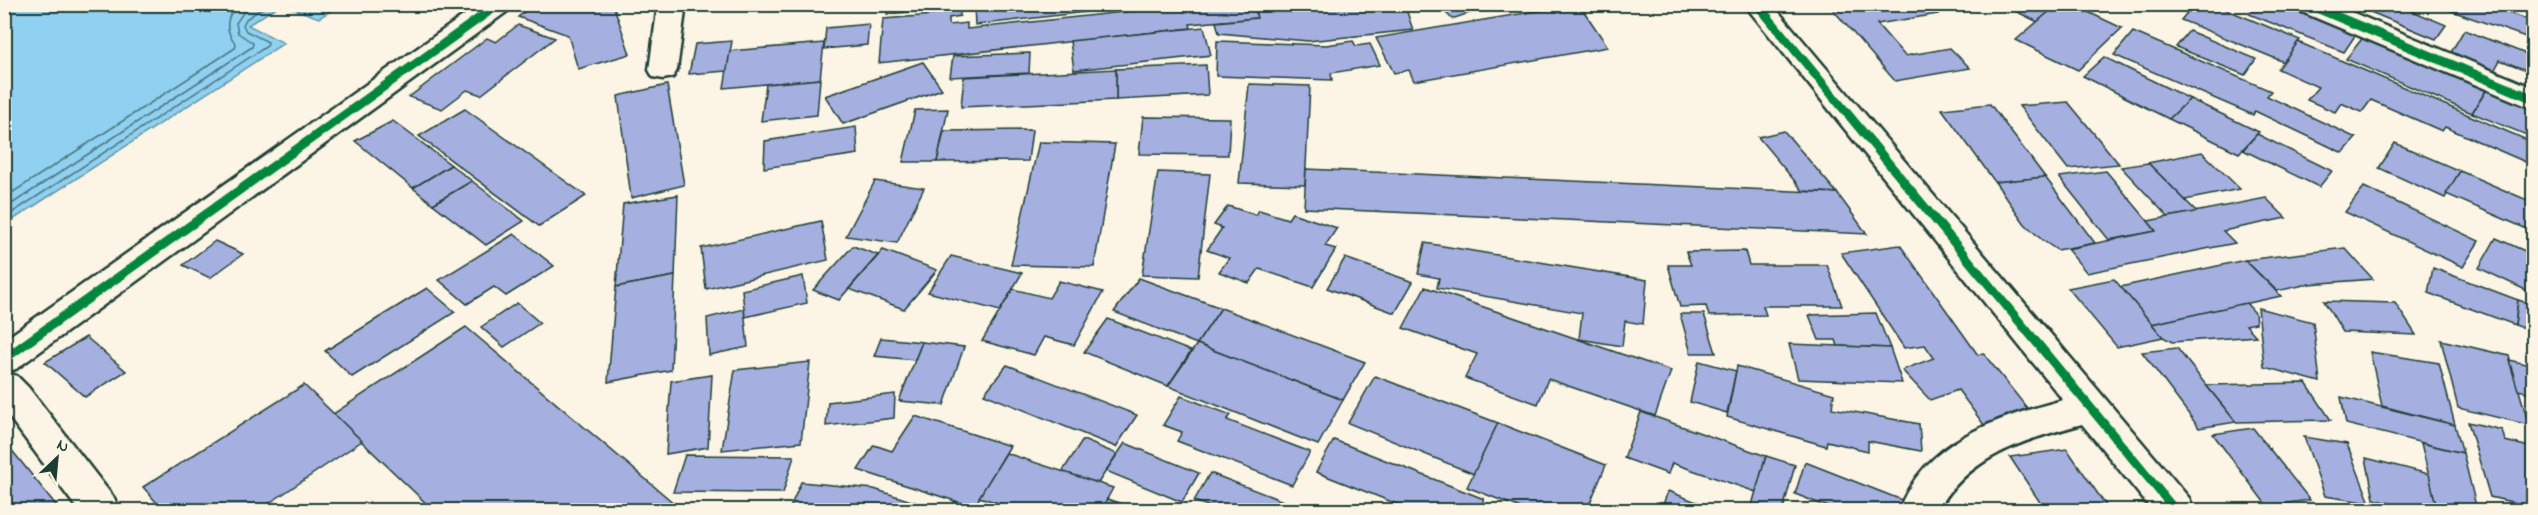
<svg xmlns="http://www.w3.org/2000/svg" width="2538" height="515" viewBox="0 0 2538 515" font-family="'Indie Flower',sans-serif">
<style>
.water{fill:#90d1f1;stroke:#6396a5;stroke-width:1.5}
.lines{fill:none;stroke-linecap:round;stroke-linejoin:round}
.shore{stroke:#4c7880;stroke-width:1.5}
.building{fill:#a5b0e0;stroke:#1f3d34;stroke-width:1.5}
.minor-casing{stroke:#1f3d34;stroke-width:5}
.minor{fill:#fcf5e5;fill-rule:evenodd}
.cycleway-casing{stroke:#fcf5e5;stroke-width:13}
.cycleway{stroke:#00873e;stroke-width:9}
</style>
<rect width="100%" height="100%" fill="#fcf5e5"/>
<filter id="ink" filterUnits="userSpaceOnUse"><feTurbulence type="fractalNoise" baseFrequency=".0167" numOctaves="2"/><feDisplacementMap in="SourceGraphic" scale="12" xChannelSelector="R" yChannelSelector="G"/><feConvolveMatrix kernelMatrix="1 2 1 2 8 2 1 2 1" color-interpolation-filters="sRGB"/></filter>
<g filter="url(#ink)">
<g class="water">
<path d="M5,4l275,1 -32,20 36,18 -279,182z"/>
<path d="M283,5l58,-1v1l-22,13z"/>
</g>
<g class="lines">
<g class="shore">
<path d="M4,198l231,-150 1,-4c-12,-14 -11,-27 2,-40"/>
<path d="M4,209l248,-162 1,-4 -15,-10 -2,-10 7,-10 12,-9"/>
<path d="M4,218l263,-172 1,-4 -22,-11 -3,-6 3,-6 23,-15"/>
</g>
</g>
<g class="building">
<path d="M534,4h79l17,50 -52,15 -10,-34 -50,-18z"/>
<path d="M888,4h72v12l-11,2v7l18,-2v6l219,-24 1,3 24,-4h43l3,14 -67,6 1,4 -312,35 4,-44 50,-4v-5l-46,4z"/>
<path d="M974,4h180l-179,21z"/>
<path d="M1391,4l1,6 14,-1 7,21 -105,11 -89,-8 -3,-11 41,-4 -3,-13z"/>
<path d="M1437,4h59l-44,15z"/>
<path d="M1579,4l29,43 -194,34 -5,-11 -15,3 -18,-35z"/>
<path d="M1828,4h101l9,10 -61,10 28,32 45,-8 20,20 -75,13z"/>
<path d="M2001,4h57l-20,18z"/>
<path d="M2058,4h13l51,24 -44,42 -62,-30z"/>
<path d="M2194,4h19l87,36 -16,22 -103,-42z"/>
<path d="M2256,4h25l75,30 -12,18 -95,-38z"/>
<path d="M2351,4h45l50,21 -10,14z"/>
<path d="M2432,4h52l50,18v18z"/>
<path d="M869,24l-2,21 -43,4 2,-21z"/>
<path d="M518,25l37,13 -74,57 -14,-5 -25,19 -33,-12 78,-59 9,4z"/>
<path d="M1204,27l7,28 -137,15 -4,-29z"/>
<path d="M2464,30l70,27v16l-34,-13 -6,11 -44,-17z"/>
<path d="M2189,31l67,28 -11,16 -69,-28z"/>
<path d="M2133,32l138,59 -4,5 89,42 -13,15 -88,-42 -2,4 -139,-60z"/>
<path d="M2365,35l124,51 -17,27 -126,-54z"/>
<path d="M732,41l-5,30 -38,3 6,-30z"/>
<path d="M1217,41l109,4 27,-4 3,5 14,-2 10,21 -49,8 1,7 -116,-4z"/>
<path d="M2298,42l236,101v11l-6,9 -83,-36 -3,4 -71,-31 -9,12 -21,-9 -6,9 -28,-12 11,-13 -40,-18z"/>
<path d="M824,43l-4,36 -96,9 6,-37z"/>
<path d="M1030,53l-1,20 -79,4 3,-21z"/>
<path d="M2104,57l86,42 -21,20 -86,-43z"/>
<path d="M923,62l19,27 -99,35 -18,-28z"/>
<path d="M1206,65l2,30 -92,5v-31z"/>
<path d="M1116,69v31l-155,7 3,-30z"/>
<path d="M820,79l-3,36 -56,6 5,-37z"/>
<path d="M1249,84l61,2 -5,99 -66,-2z"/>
<path d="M667,85l17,100 -53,13 -13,-102z"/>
<path d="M2489,86l45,19v33l-62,-25z"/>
<path d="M2190,99l69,33 -20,21 -70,-34z"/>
<path d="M2068,102l51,62 -51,5 -49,-63z"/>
<path d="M1990,104l55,73 -50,5 -53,-73z"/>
<path d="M465,109l121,87 -47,30 -120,-90z"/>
<path d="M948,109l-11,53h-34l12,-52z"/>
<path d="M1143,117l87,1 -2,37 -89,-1z"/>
<path d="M393,121l58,44 -38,23 -58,-47z"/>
<path d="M856,127l2,27 -94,14 1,-27z"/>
<path d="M1032,130l-4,31 -91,1 7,-31z"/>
<path d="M1784,131l53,62 -34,-2 -45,-54z"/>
<path d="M2257,134l75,37 -13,16 -76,-37z"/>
<path d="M1039,142l76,2 -21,123 -83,-2z"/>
<path d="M2395,143l65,28 -15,27 -66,-30z"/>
<path d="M2202,152l38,37 -55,11 -37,-37z"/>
<path d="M2148,163l49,49 -29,5 -47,-50z"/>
<path d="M451,165l21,16 -39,23 -20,-16z"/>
<path d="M1306,169l531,24 30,41 -563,-26z"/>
<path d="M2106,171l42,50 8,10 -47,9 -50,-63z"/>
<path d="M2460,171l74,32v29l-88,-38z"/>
<path d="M1158,172l52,2 -12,103 -56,-2z"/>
<path d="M2045,177l50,66 -38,7 -15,-10 -17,-16 -30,-42z"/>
<path d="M472,181l52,40 -38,24 -53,-41z"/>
<path d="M875,181l49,7 -27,55 -51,-7z"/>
<path d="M2364,187l115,54 -16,26 -118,-55z"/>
<path d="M678,195l-3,81 -59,11 7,-83z"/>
<path d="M2266,198l20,20 -63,13 12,12 -148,30 -20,-24 89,-18 -8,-10z"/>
<path d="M1228,206l28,9 3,-5 29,9 4,-6 45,15 -12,18 11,3 -23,38 -54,-18 -10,14 -30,-11 10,-14 -22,-8 15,-22 -8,-3z"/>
<path d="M821,221l7,39 -122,29 -5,-41z"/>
<path d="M514,234l40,32 -48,30 -12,-9 -27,17 -28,-24z"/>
<path d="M2496,238l38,17v39l-55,-26z"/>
<path d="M215,241l28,13 -33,24 -27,-13z"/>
<path d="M1425,243l222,37 -4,44 -18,-3 -3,25 -43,-7 3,-26 -145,-25 2,-10 -21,-4z"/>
<path d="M1900,245l78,110 5,-2 48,60 -47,12 -26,-35 -28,10 -28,-30 32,-12 -9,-13 -21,3 -63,-95z"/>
<path d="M853,246l25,9 -39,45 -26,-10z"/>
<path d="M2345,248l28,31 -64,5 -32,7 -32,-31z"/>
<path d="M883,250l54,20 -33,39 -55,-20z"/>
<path d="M1745,251l4,14h78l15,41h-79l3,9 -57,1 -3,-10 -26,1 -12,-42h23l-5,-13z"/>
<path d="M951,256l71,17 -22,38 -72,-19z"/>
<path d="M1345,258l68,24 -18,31 -68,-25z"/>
<path d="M2245,260l36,36 -129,28 -32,-37z"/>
<path d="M2433,268l85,32 -3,25 -87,-32z"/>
<path d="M675,276l-4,94 -63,12 8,-95z"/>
<path d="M803,276l4,27 -62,14 -3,-27z"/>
<path d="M1139,278l82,30 -24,36 -83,-32z"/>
<path d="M2114,279l38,45 11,13 -46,10 -49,-59z"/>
<path d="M1059,281l44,11 -29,53 -30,-8 -10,18 -52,-14 31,-52 36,9z"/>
<path d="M1425,287l246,84 -16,45 -107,-37 -10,25 -73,-26 12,-24 -74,-26z"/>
<path d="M427,288l28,24 -103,65 -27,-26z"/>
<path d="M2518,300l16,5v27l-19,-7z"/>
<path d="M2324,301l71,2 21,32 -73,-3z"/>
<path d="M517,303l23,20 -36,24 -23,-20z"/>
<path d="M2246,303l9,10 1,10 -10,2 10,11 -84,6 -9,-5 -11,-13z"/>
<path d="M1221,308l144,54 -22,38 -146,-56z"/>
<path d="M2258,308l55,14 7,60 -56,-15z"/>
<path d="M744,309l4,38 -39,8 -2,-37z"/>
<path d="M1876,313l14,35 -52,-2 -2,-6h-17l-10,-25z"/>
<path d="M1680,314h24l12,39h-25z"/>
<path d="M1108,319l83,32 -23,35 -84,-34z"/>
<path d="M466,327l216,183h-249l-100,-96z"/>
<path d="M86,337l40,34 -41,26 -40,-35z"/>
<path d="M881,338l41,4 -7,18 -41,-4z"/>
<path d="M2441,340l68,16 20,69 -71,-17z"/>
<path d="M922,342l42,5 -20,58 -45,-4z"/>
<path d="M1197,344l146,56 -25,45 -150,-59z"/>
<path d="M1789,344l101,4 12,35 -104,-4z"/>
<path d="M2177,348l29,37 30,37 -37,6 -57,-76z"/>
<path d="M2370,352l69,11 16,62 -73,-19z"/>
<path d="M2509,360l25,6v28l-16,-4z"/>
<path d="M1699,361l37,10 -9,42 -37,-11z"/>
<path d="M810,362l-9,80 -79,8 13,-80z"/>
<path d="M1007,365l130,50 -21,32 -132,-53z"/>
<path d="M1737,366l97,28 -2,14 87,16 2,27 -53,-10v10l-41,-10 -1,5 -99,-29z"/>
<path d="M712,375l-4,72 -42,7 5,-73z"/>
<path d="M1375,376l123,47 -24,51 -126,-51z"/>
<path d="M2306,383l25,37 -95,2 -30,-37z"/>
<path d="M304,385l58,56 -103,69h-96l-20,-23z"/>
<path d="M895,394l-1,24 -68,8 2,-24z"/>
<path d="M1181,396l50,19 -4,5 83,32 -18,33 -115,-44 5,-9 -19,-7z"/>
<path d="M2341,397l114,28 8,28 -117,-29z"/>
<path d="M1641,412l125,44 -10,36 -84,-29 -4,11 -44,-16z"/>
<path d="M915,416l95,30 -36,61 -116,-37 16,-25 18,6z"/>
<path d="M2468,422l34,8 3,11 29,7v59l-44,-10z"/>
<path d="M1498,423l108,42 -19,45h-61l-59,-23z"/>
<path d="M2253,428l57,72 -43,6 -54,-72z"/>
<path d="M2304,437l43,7 23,59 -45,-7z"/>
<path d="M1083,440l34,14 -19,29 -36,-11z"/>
<path d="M1334,440l150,59 -5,11h-67l-96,-38z"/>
<path d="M1125,443l74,30 -17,29 -76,-31z"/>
<path d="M2421,443l42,10 14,57h-40z"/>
<path d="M10,448l50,62h-56v-58z"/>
<path d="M2067,449l42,61h-64l-35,-53z"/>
<path d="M1006,453l92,30 15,5 -12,22h-80l-42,-13z"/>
<path d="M685,455l109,1 -11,37 -110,-1z"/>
<path d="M1766,456l29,9 -12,45h-16l-15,-5z"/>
<path d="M2366,458l63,16 8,36h-21l-42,-11z"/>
<path d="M1805,462l102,40 -3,8h-68l-41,-16z"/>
<path d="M1210,473l78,30 -4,7h-66l-24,-9z"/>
<path d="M801,482l73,7 65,21h-150z"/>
<path d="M1668,491l49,19h-56z"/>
<path d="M1107,499l33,11h-39z"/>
<path d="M955,501l19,6 11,3h-36z"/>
<path d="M2347,506l2,4h-45z"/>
</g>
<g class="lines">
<defs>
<g id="minor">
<path d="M480,4h32l-3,6 -493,359 -11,3 12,4 11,11 86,111 5,12h-41l-74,-100v-70z"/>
<path d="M658,4h28l-9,66 -4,7 -10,2 -10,-2 -4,-7z"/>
<path d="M1744,4h28l417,494 5,12h-42l-70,-86c-57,16 -113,31 -144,86h-39c26,-70 98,-92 164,-110z"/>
<path d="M2294,4h38l202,84v21l-237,-99z"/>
</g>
</defs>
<use href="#minor" class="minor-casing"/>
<use href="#minor" class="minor"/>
<defs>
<g id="cycleway">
<path d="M1757,4l418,506"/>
<path d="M2307,4l227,95"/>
<path d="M4,359l495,-355"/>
</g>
</defs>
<use href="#cycleway" class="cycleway-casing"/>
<use href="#cycleway" class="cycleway"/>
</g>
</g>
<rect width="2538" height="515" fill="none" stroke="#fcf5e5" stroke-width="24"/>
<rect x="12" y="12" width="2514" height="491" fill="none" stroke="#1f3d34" stroke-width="2" filter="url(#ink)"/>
<g transform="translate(57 458) rotate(26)" stroke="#fcf5e5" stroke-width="4.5" paint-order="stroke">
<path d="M0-4.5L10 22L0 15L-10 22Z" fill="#1f3d34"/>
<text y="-9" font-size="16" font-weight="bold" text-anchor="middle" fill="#1f3d34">N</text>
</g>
</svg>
